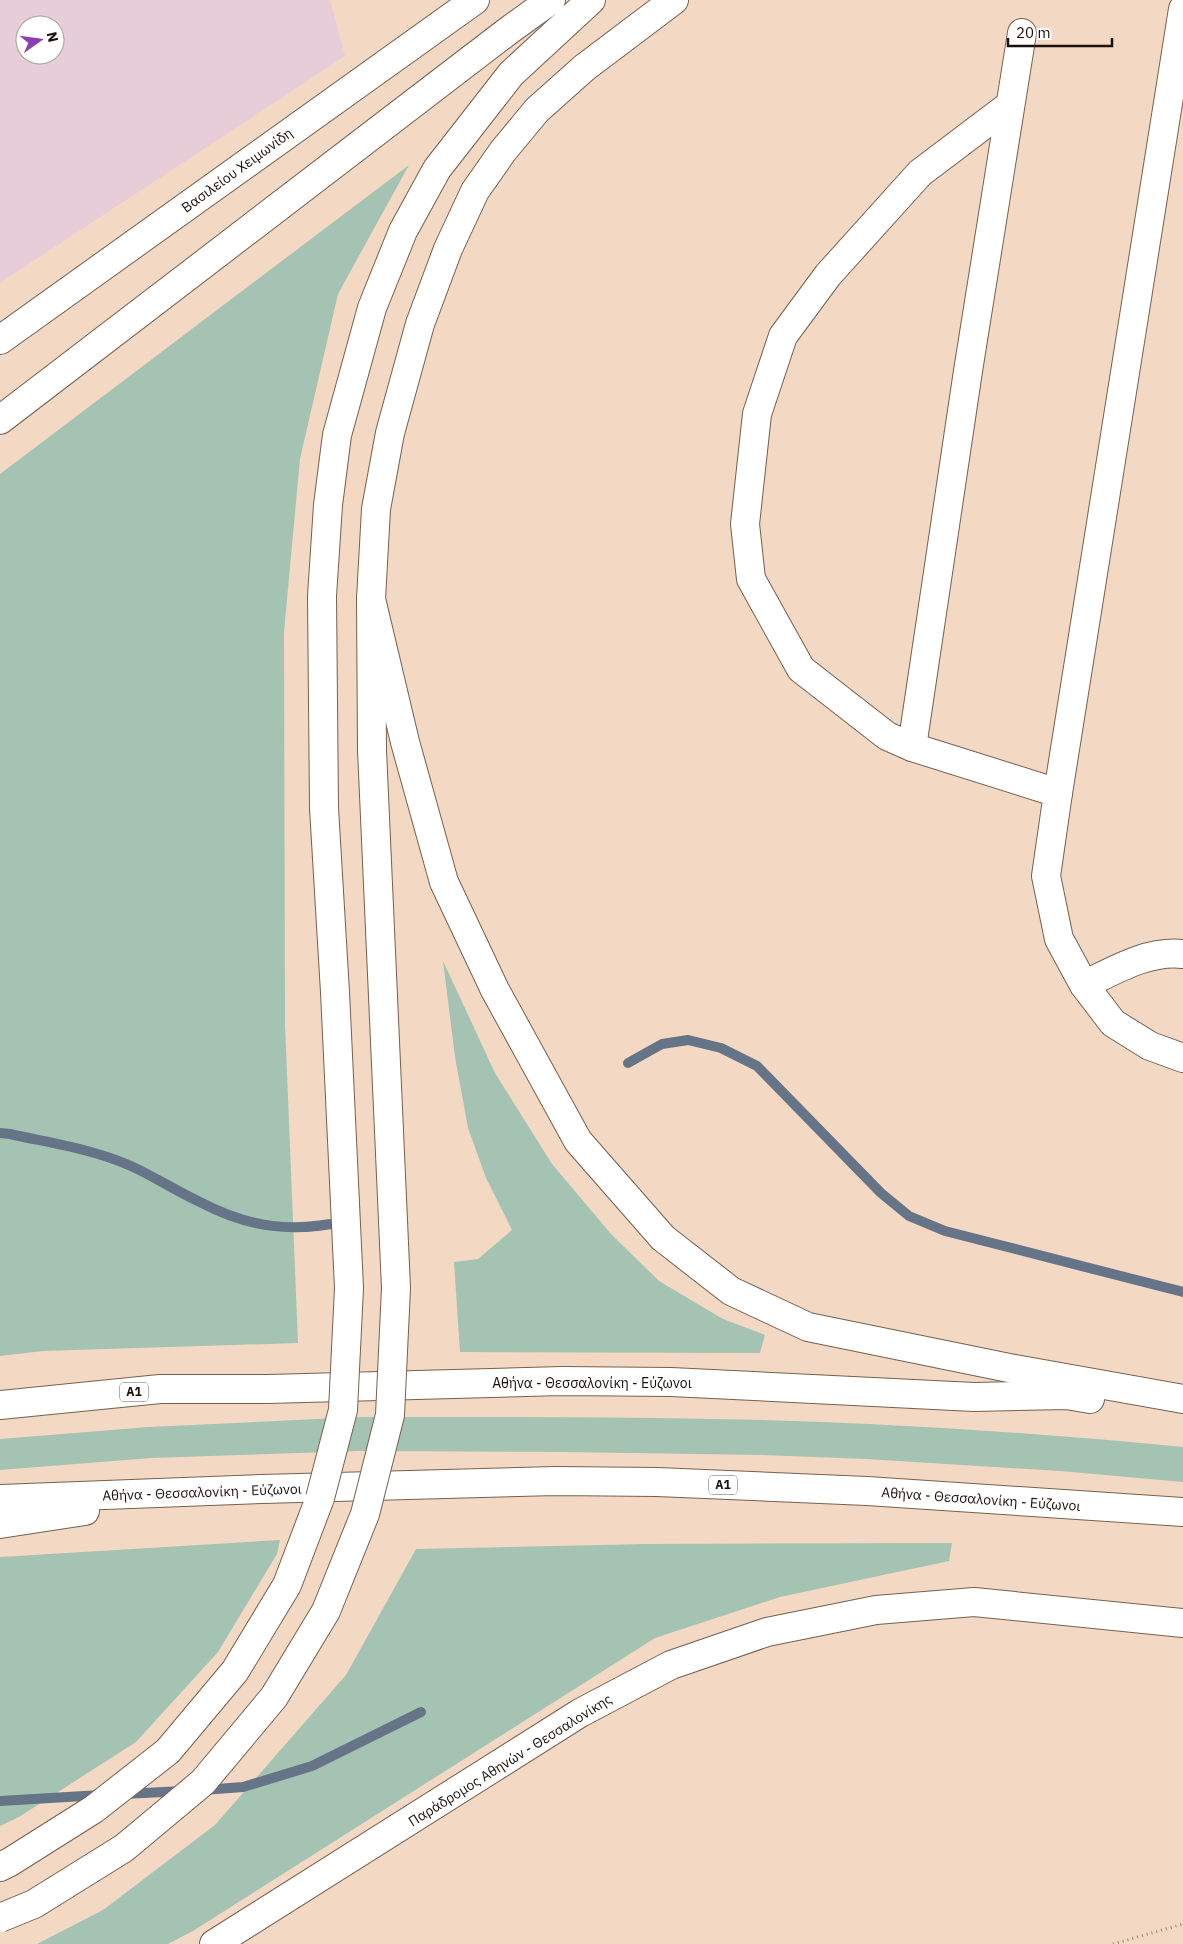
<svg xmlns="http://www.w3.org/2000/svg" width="1183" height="1944" viewBox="0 0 1183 1944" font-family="'IBM Plex Sans',sans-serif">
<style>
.industrial{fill:#e6cdd7;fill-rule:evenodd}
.green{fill:#a4c3b3}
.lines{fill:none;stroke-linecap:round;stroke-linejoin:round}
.stream{stroke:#657587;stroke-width:10}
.minor-casing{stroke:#76604d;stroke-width:30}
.major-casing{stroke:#76604d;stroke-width:30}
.highway-casing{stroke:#76604d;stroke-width:30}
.path{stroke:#9b8879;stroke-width:3;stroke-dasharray:1 4;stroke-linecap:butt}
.minor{stroke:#fff;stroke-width:28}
.major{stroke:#fff;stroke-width:28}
.highway{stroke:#fff;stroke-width:28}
.highway-bridge-casing{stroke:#76604d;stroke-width:30;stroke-linecap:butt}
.highway-bridge{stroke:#fff;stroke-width:28}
.labels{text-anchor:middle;stroke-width:4;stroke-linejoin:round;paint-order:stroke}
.shield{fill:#fff;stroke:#5f5854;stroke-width:1}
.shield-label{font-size:12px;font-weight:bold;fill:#1a110a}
.street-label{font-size:14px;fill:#1a110a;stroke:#fff}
</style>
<rect width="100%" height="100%" fill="#f3d9c4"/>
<path class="industrial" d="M0,0h330l15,56 -345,227zM25,25h30v30h-30z"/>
<g class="green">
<path d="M409,165l-71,129 -38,165 -16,173 1,392 13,319 -255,8 -43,5v-882z"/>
<path d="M443,961l52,112 57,91 59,70 48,47 64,38 42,16 -5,18 -300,-1 -6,-90 24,-3 34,-29 -26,-52 -18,-50 -13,-71z"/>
<path d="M360,1417c170,0 340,-1 509,7 105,5 210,13 314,23v35l-123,-11 -194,-12 -105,-4 -197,-3 -206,-1 -207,7 -151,12v-31l149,-12z"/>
<path d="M280,1540l-3,14 -59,98 -82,90 -117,75 -19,9v-269z"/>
<path d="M952,1543l-3,18 -169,36 -125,41 -462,293 -25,13h-131l66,-34 112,-85 131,-150 70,-126 230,-5z"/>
</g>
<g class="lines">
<g class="stream">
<path d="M628,1063l34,-19 26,-4 33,8 36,18 124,127 28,23 36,15 238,61"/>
<path d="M0,1133l10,1c40,9 83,15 121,32 24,11 47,26 71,37 48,25 91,30 144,18"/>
<path d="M203,1790l40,-3 69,-21 109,-54"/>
<path d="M123,1794l61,-3"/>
<path d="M0,1801l101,-6"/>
</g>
<defs>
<g id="minor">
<path d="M1183,9l-125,784 -12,83 13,63 25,46 29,38 37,23 33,12"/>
<path d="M1010,105l-90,68 -92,102 -45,61 -26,78 -12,110 6,55 50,90 86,67 25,11 146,46"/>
<path d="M0,340l475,-340"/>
<path d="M912,747l56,-376 54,-338"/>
<path d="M1084,985c31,-15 64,-35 99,-31"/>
</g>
<path id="major" d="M214,1944l366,-231 91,-48 96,-33 109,-22 98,-8 209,21"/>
<g id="highway">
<path d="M0,420l508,-389 43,-31"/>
<path d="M371,599l34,143 39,140 51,108 83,151 85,97 68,53 77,36 201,41 174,31"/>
<path d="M372,750l-1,-151 5,-90 14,-76 30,-109 28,-75 27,-58 28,-40 34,-41 47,-42 90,-68"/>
<path d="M324,808l-2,-212 6,-91 9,-70 35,-127 31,-77 34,-62 74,-95 80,-74"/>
<path d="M0,1405l160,-16h108l294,-8 109,1 303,15 92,-2 24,4"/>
<path d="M0,1499l262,-10 294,-8 101,1 210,9 316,21"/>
<path d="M0,1524l85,-13"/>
<path d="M0,1867l10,-5 84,-53 74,-58 67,-80 52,-86 33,-87"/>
</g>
</defs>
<use href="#minor" class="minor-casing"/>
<use href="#major" class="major-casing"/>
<use href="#highway" class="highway-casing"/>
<path class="path" d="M1113,1944l70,-20"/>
<use href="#minor" class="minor"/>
<use href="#major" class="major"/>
<use href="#highway" class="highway"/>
<defs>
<g id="highway-bridge">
<path d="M320,1498l23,-88 6,-122 -14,-296 -11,-184"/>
<path d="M0,1918l34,-14 90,-56 79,-66 71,-85 52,-86 39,-97 25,-99 6,-127 -24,-538"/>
</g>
</defs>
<use href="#highway-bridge" class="highway-bridge-casing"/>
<use href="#highway-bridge" class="highway-bridge"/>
</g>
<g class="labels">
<g class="shield">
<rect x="120" y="1382.5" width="28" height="19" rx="4"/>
<rect x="709" y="1475.5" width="28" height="19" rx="4"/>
</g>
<g class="shield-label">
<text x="134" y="1396">Α1</text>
<text x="723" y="1489">Α1</text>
</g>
<g class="street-label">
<text transform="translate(237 170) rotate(-36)" y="5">Βασιλείου Χειμωνίδη</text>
<text x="592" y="1388">Αθήνα - Θεσσαλονίκη - Εύζωνοι</text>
<text transform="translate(202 1492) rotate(-2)" y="5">Αθήνα - Θεσσαλονίκη - Εύζωνοι</text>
<text transform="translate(981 1499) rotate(4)" y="5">Αθήνα - Θεσσαλονίκη - Εύζωνοι</text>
<text transform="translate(510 1760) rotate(-32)" y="5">Παράδρομος Αθηνών - Θεσσαλονίκης</text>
</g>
</g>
<g transform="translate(40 40) rotate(76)"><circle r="24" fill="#ffffff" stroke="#a3a09d"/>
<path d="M0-4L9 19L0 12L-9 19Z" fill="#8940b2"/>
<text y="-8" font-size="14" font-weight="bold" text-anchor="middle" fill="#1a110a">N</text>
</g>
<path d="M1008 38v8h104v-8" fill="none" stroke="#1a110a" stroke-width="2.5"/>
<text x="1016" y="38" font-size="15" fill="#1a110a" stroke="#ffffff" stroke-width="4" paint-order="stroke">20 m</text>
</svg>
